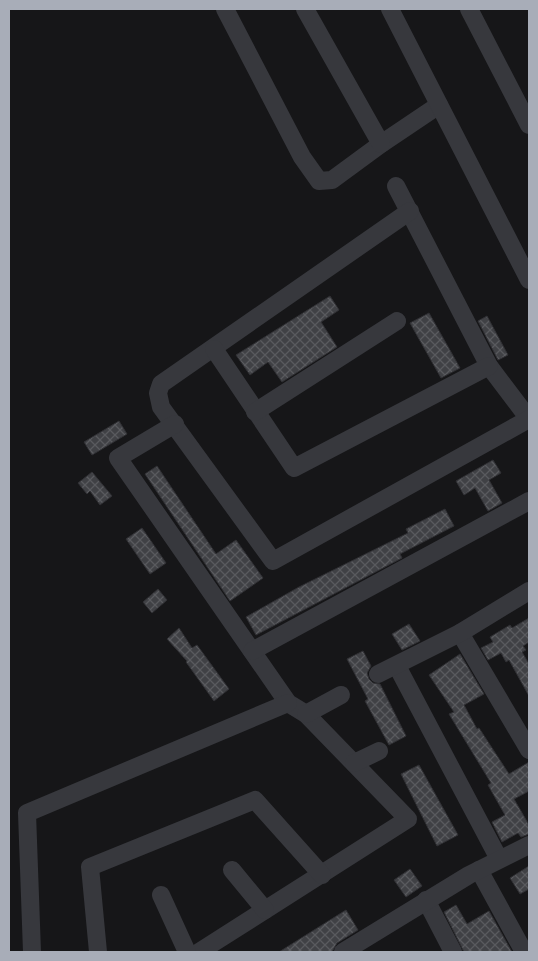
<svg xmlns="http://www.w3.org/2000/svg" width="538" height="961" viewBox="0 0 538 961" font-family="Rubik,sans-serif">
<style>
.building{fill:url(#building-cross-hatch);stroke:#303034}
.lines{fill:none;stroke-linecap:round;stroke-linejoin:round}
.street{stroke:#37383d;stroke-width:18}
</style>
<defs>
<pattern id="building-cross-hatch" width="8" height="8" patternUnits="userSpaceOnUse" patternTransform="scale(1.25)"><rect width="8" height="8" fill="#404145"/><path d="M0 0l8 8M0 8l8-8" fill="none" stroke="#595a5e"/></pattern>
</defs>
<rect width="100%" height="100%" fill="#161618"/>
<g class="building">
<path d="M330,296l9,14 -18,12 16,25 -55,35 -14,-20 -18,13 -14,-20z"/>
<path d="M429,313l31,55 -19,10 -31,-55z"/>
<path d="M487,316l21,39 -10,5 -20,-39z"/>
<path d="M119,421l8,13 -35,21 -8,-13z"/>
<path d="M493,460l8,13 -12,7 13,23 -14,8 -13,-23 -11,7 -8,-14z"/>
<path d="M157,466l59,88 20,-14 27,38 -33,23 -85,-127z"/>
<path d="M92,472l20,24 -12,9 -10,-14 -3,3 -9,-11z"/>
<path d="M445,509l9,17 -54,28 2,4 -146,77 -10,-18 53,-30 109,-54 -2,-4z"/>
<path d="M142,528l24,35 -16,11 -24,-35z"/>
<path d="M158,589l9,11 -15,13 -9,-11z"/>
<path d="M529,618v24l-6,4 3,4 -4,2 7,12v32l-20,-36 -3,2 -5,-9 -13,7 -7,-12 12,-6 -3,-5 20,-12 2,3z"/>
<path d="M409,624l11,17 -18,9 -10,-16z"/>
<path d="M179,628l13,20 5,-3 32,44 -15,12 -28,-39 1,-1 -20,-22z"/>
<path d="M363,651l8,15 -4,7 2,6 4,4 7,1 26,52 -17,9 -24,-44 3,-2 -21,-40z"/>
<path d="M460,654l24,40 -20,11 13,24 2,-1 30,46 20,-12v29l-15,8 15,26v9l-8,3 -3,-4 -16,9 -10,-20 13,-7 -17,-30 3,-2 -42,-69 5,-2 -25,-37z"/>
<path d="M419,765l39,70 -21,11 -36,-72z"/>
<path d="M529,866v23l-9,5 -10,-16z"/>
<path d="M410,869l12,17 -16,11 -12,-17z"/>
<path d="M456,905l11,19 22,-13 23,41h-48l-20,-40z"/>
<path d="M346,910l12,20 -21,13 -5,9h-53z"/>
</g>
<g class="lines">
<g class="street">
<path d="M225,9l77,148 17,24 13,-1 49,-36 58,-39"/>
<path d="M305,9l76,135"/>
<path d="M390,9l139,271"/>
<path d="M469,9l60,116"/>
<path d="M396,186l93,180 40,53"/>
<path d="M410,211l-249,173 -3,9 3,14 112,154 256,-142"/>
<path d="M214,349l80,119 195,-102"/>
<path d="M255,412l142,-91"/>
<path d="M175,424l-57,34 170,245 18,11 102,105 -209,133"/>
<path d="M460,633l69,117"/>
<path d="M252,651l277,-150"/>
<path d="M397,666l102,193"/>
<path d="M378,674l82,-41 69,-42"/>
<path d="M306,714l35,-19"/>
<path d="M354,763l25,-12"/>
<path d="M232,870l33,40"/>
<path d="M479,870l45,82"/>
<path d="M161,895l26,57"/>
<path d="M426,900l27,52"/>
<path d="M32,952l-5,-139 261,-110"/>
<path d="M98,952l-8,-85 165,-67 67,75"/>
<path d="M343,952l126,-77 60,-30"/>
</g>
</g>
<rect width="538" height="961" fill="none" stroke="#a8adb8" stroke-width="20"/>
</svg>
